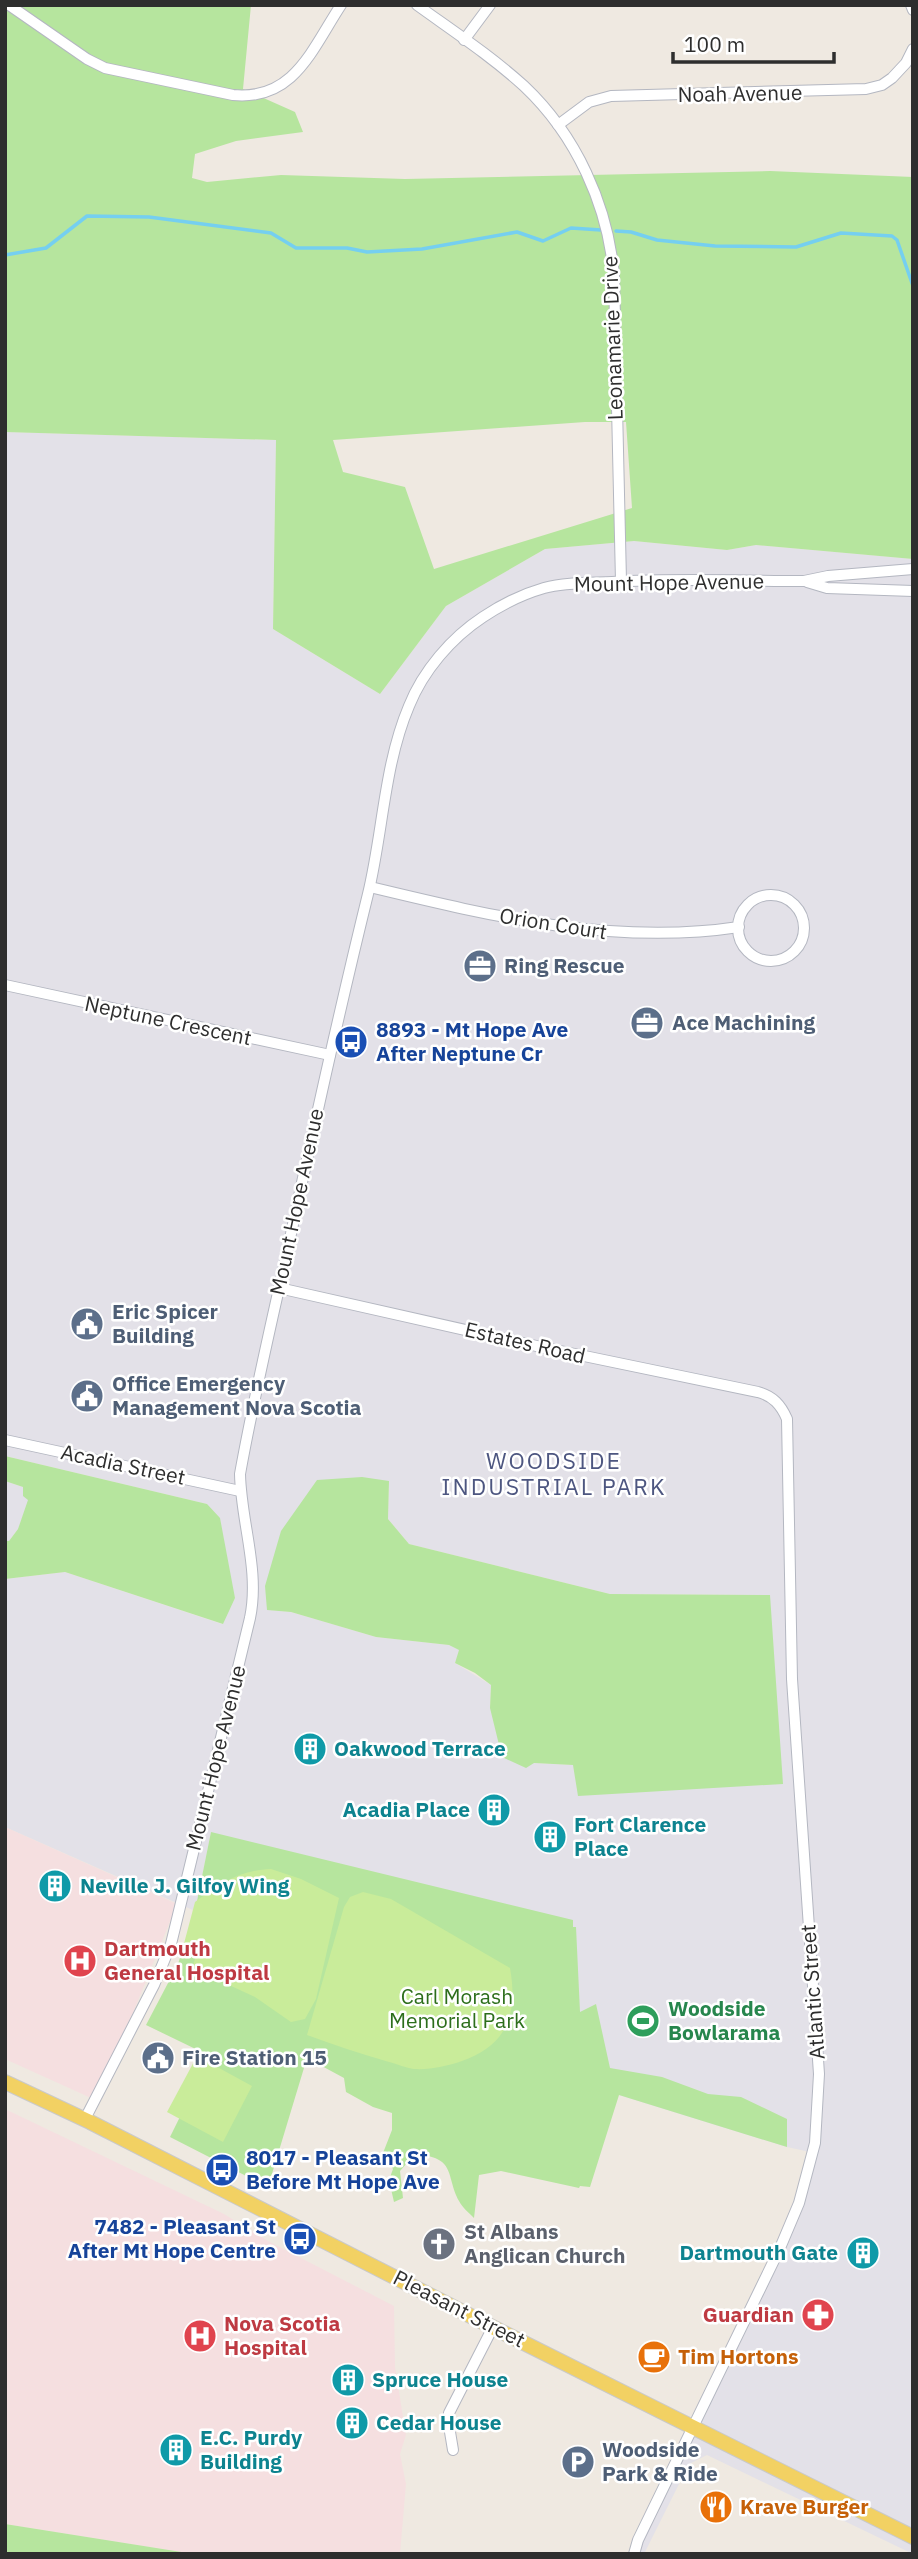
<svg xmlns="http://www.w3.org/2000/svg" width="918" height="2559" viewBox="0 0 918 2559" font-family="'IBM Plex Sans',sans-serif">
<style>
.industrial{fill:#e3e1e8;fill-rule:evenodd}
.medical{fill:#f5dfe0}
.green{fill:#b6e59e;fill-rule:evenodd}
.pitch{fill:#c9ec9a}
.lines{fill:none;stroke-linecap:round;stroke-linejoin:round}
.stream{stroke:#75cff0;stroke-width:3.5}
.minor-casing{stroke:#b4b7c1;stroke-width:12}
.major-casing{stroke:#c9c9c9;stroke-width:16}
.minor{stroke:#fff;stroke-width:10}
.major{stroke:#f2d163;stroke-width:14}
.labels{text-anchor:middle;stroke-width:5;stroke-linejoin:round;paint-order:stroke}
.street-label{font-size:21px;fill:#2e2e2e;stroke:#fff}
.service-label{font-size:21px;font-weight:bold;fill:#4e5e75;stroke:#fff;text-anchor:start}
.transit-label{font-size:21px;font-weight:bold;fill:#164399;stroke:#fff;text-anchor:start}
.culture-label{font-size:21px;font-weight:bold;fill:#0d838f;stroke:#fff;text-anchor:start}
.health-label{font-size:21px;font-weight:bold;fill:#be3a42;stroke:#fff;text-anchor:start}
.park-label{font-size:21px;fill:#2c6e1b;stroke:#fff}
.leisure-label{font-size:21px;font-weight:bold;fill:#27864d;stroke:#fff;text-anchor:start}
.worship-label{font-size:21px;font-weight:bold;fill:#5b616d;stroke:#fff;text-anchor:start}
.food-label{font-size:21px;font-weight:bold;fill:#c56008;stroke:#fff;text-anchor:start}
.neighbourhood-label{font-size:23px;letter-spacing:2px;fill:#4d5680;stroke:#fff}
</style>
<rect width="100%" height="100%" fill="#efe9e1"/>
<g class="industrial">
<path d="M5,432l271,8 -3,189 107,65 66,-88 99,-57 89,-8 93,9 29,-5 157,14v1995l-206,-99 -18,9 -45,90h-13l117,-228 22,-50 40,-124 -23,-5 -168,-52 -408,-262 -16,78 -190,-84v-248l60,-7 157,52 13,-26 -28,-94 -202,-48zM389,1481l-1,38 21,25 201,50 159,1 -196,170 -39,-2 -44,-55 1,-23 -36,-22 5,-13 -11,-5 -73,-8 -85,-25 -23,-2z"/>
<path d="M5,1481l18,6 6,13 -11,29 -9,12h-4z"/>
</g>
<g class="medical">
<path d="M5,1827l172,77 -46,114 -40,80 -86,-39z"/>
<path d="M5,2109l219,105 44,27 126,65 1,61 11,68 -6,19 6,30 -6,70h-206l-189,-30z"/>
</g>
<g class="green">
<path d="M5,5h246l-8,84 52,23 8,20 -67,9 -41,13 -3,24 15,4 74,-7 124,4 365,-8 143,6v382l-157,-14 -29,5 -93,-9 -89,8 -99,57 -66,88 -107,-65 3,-189 -271,-8zM585,422h41l6,86 -198,61 -29,-82 -62,-15 -10,-32z"/>
<path d="M5,1456l202,48 13,14 15,80 -12,26 -158,-52 -60,7v-38h4l9,-12 10,-29 -5,-4v-9l-18,-6z"/>
<path d="M362,1477l27,4 -1,38 21,25 201,50 160,1 13,189 -205,12 -5,-31 -39,-2 -8,5 -24,-11 -12,-49 1,-23 -16,-12 -20,-10 4,-13 -10,-5 -73,-8 -85,-25 -24,-2 -2,-24 16,-55 36,-51z"/>
<path d="M211,1832l362,88v7h3l4,85 16,-8 14,64 52,9 46,17 33,3 46,22v28l-168,-52 -29,92 -10,-1 -1,2 -78,-17 -22,4 -5,43c-5,-5 -12,-11 -15,-17 -14,-27 -2,-43 -44,-47l-15,17 3,27 -9,4 -5,-22 4,-11 -10,-16 9,-23v-17l-19,-6 -27,-15 -2,-14 -37,-20 -39,129 -98,-50 40,-81 -64,-31 32,-61 17,-53z"/>
<path d="M5,2524l189,30h-189z"/>
</g>
<g class="pitch">
<path d="M271,1869l30,10 38,19 -23,101 -11,20 -14,3 -36,-25 -63,-29 3,-9 -13,-8 13,-49c24,-18 45,-32 76,-33z"/>
<path d="M363,1892l28,7 119,69c8,45 -2,77 -48,93 -15,5 -32,9 -48,8 -8,-1 -17,-5 -25,-7 -28,-8 -55,-17 -82,-27l37,-128 6,-10z"/>
<path d="M197,2056l55,30 -29,56 -56,-30z"/>
</g>
<g class="lines">
<g class="stream">
<path d="M616,231l15,1 26,8 58,6 81,1 45,-14 51,3 5,4 16,46"/>
<path d="M5,255l41,-7 41,-32 62,1 122,16 25,15h51l20,4 55,-3 95,-17 26,9 28,-13 30,2"/>
</g>
<defs>
<g id="minor">
<path d="M9,5l78,54 18,9 128,27c61,6 79,-46 108,-90"/>
<path d="M417,5c36,26 74,51 107,81 52,49 84,119 90,190l7,305"/>
<path d="M911,5l2,5"/>
<path d="M464,40l26,-35"/>
<path d="M558,125l31,-23 22,-6 255,-7 16,-4 10,-7 14,-15 7,-14"/>
<path d="M807,582l20,6 86,3"/>
<path d="M370,887c121,29 244,59 369,40"/>
<circle cx="771" cy="928" r="33"/>
<path d="M5,985l325,70"/>
<path d="M279,1288l262,59 217,45c15,4 23,13 29,27l5,260 27,395 -4,69 -16,60 -19,45 -142,292 -4,14"/>
<path d="M5,1440l235,51"/>
<path d="M85,2119l69,-134 17,-41 79,-326c10,-48 -9,-96 -10,-144 13,-72 29,-142 45,-212 26,-123 53,-246 83,-368 15,-62 16,-129 41,-188 14,-35 42,-68 74,-89 18,-12 40,-23 61,-29 22,-6 46,-5 68,-6 64,-4 128,-1 192,-1l24,-5 85,-7"/>
<path d="M453,2450l-5,-30 1,-7 44,-86"/>
</g>
<path id="major" d="M5,2082l85,40 422,215 401,200"/>
</defs>
<use href="#minor" class="minor-casing"/>
<use href="#major" class="major-casing"/>
<use href="#minor" class="minor"/>
<use href="#major" class="major"/>
</g>
<defs>
<symbol id="office-disc" viewBox="-11 -11 22 22"><circle r="9.5" fill="#5c6f8a" stroke="#fff"/><path d="M-6-3h4V-5.5h4V-3h4V5H-6ZM-1-4.5V-3h2v-1.5ZM-6 0V1H6V0Z" fill="#fff"/></symbol>
<symbol id="bus-disc" viewBox="-11 -11 22 22"><circle r="9.5" fill="#1a4fb4" stroke="#fff"/><path d="M-5-6H5V4H4V6H2V4H-2V6H-4V4H-5ZM-3.5-4V0h7V-4ZM-3.5 1.2v1.5H-2V1.2ZM2 1.2v1.5H3.5V1.2Z" fill="#fff"/></symbol>
<symbol id="civic-disc" viewBox="-11 -11 22 22"><circle r="9.5" fill="#5c6f8a" stroke="#fff"/><path d="M-.6-6.5H3V-4.5H.6V-3L4-1V1h2V6H-6V1h2V-1L-.6-3ZM-1.2 2.5V6h2.4V2.5Z" fill="#fff"/></symbol>
<symbol id="building-disc" viewBox="-11 -11 22 22"><circle r="9.5" fill="#0f9aa8" stroke="#fff"/><path d="M-4-6H4V6H1V3H-1V6H-4ZM-2.5-4.3h1.7v1.8h-1.7ZM.8-4.3h1.7v1.8H.8ZM-2.5-1h1.7V.8h-1.7ZM.8-1h1.7V.8H.8Z" fill="#fff"/></symbol>
<symbol id="hospital-disc" viewBox="-11 -11 22 22"><circle r="9.5" fill="#e0444e" stroke="#fff"/><path d="M-5-5h3v3.5h4V-5h3V5h-3V1.5h-4V5h-3Z" fill="#fff"/></symbol>
<symbol id="stadium-disc" viewBox="-11 -11 22 22"><circle r="9.5" fill="#2e9e5b" stroke="#fff"/><path d="M0-5a6.5 5 0 1 0 0 10a6.5 5 0 1 0 0-10ZM-3.5-1.8h7v3.6h-7Z" fill="#fff"/></symbol>
<symbol id="church-disc" viewBox="-11 -11 22 22"><circle r="9.5" fill="#6b7280" stroke="#fff"/><path d="M-1.2-6h2.4v3.5h3.3v2.4h-3.3V6h-2.4V-.1h-3.3v-2.4h3.3Z" fill="#fff"/></symbol>
<symbol id="pharmacy-disc" viewBox="-11 -11 22 22"><circle r="9.5" fill="#e0444e" stroke="#fff"/><path d="M-2-6h4v4h4v4h-4v4h-4v-4h-4v-4h4Z" fill="#fff"/></symbol>
<symbol id="cafe-disc" viewBox="-11 -11 22 22"><circle r="9.5" fill="#e8710a" stroke="#fff"/><path d="M-5.5-4.5H6V0H3Q3 3.5 0 3.5H-2.5Q-5.5 3.5-5.5 0ZM3-3.2v2h1.7v-2ZM-6 4.5H4V6H-6Z" fill="#fff"/></symbol>
<symbol id="parking-disc" viewBox="-11 -11 22 22"><circle r="9.5" fill="#5c6f8a" stroke="#fff"/><path d="M-3.5-5.5H1a3.5 3.5 0 0 1 0 7H-1V5.5H-3.5ZM-1-3.4V-.6H.8a1.4 1.4 0 0 0 0-2.8Z" fill="#fff"/></symbol>
<symbol id="restaurant-disc" viewBox="-11 -11 22 22"><circle r="9.5" fill="#e8710a" stroke="#fff"/><path d="M-5-6h1v4h1v-4h1v4h1v-4h1v5L-1.5 .5V6h-2V.5L-5-1ZM5-6V6H3V1.5H1.5Q1.5-4 5-6Z" fill="#fff"/></symbol>
</defs>
<g fill-rule="evenodd">
<use href="#office-disc" x="461" y="947" width="38" height="38"/>
<use href="#office-disc" x="628" y="1004" width="38" height="38"/>
<use href="#bus-disc" x="332" y="1023" width="38" height="38"/>
<use href="#civic-disc" x="68" y="1305" width="38" height="38"/>
<use href="#civic-disc" x="68" y="1377" width="38" height="38"/>
<use href="#building-disc" x="291" y="1730" width="38" height="38"/>
<use href="#building-disc" x="475" y="1791" width="38" height="38"/>
<use href="#building-disc" x="531" y="1818" width="38" height="38"/>
<use href="#building-disc" x="36" y="1867" width="38" height="38"/>
<use href="#hospital-disc" x="61" y="1942" width="38" height="38"/>
<use href="#stadium-disc" x="624" y="2002" width="38" height="38"/>
<use href="#civic-disc" x="139" y="2039" width="38" height="38"/>
<use href="#bus-disc" x="203" y="2151" width="38" height="38"/>
<use href="#bus-disc" x="281" y="2220" width="38" height="38"/>
<use href="#church-disc" x="420" y="2225" width="38" height="38"/>
<use href="#building-disc" x="844" y="2234" width="38" height="38"/>
<use href="#pharmacy-disc" x="799" y="2296" width="38" height="38"/>
<use href="#hospital-disc" x="181" y="2317" width="38" height="38"/>
<use href="#cafe-disc" x="635" y="2338" width="38" height="38"/>
<use href="#building-disc" x="329" y="2361" width="38" height="38"/>
<use href="#building-disc" x="333" y="2404" width="38" height="38"/>
<use href="#building-disc" x="157" y="2431" width="38" height="38"/>
<use href="#parking-disc" x="559" y="2443" width="38" height="38"/>
<use href="#restaurant-disc" x="697" y="2488" width="38" height="38"/>
</g>
<g class="labels">
<g class="street-label">
<text transform="translate(740 94) rotate(-1)" y="7">Noah Avenue</text>
<text transform="translate(613 338) rotate(-92)" y="7">Leonamarie Drive</text>
<text transform="translate(669 583) rotate(-1)" y="7">Mount Hope Avenue</text>
<text transform="translate(553 924) rotate(9)" y="7">Orion Court</text>
<text transform="translate(168 1021) rotate(12)" y="7">Neptune Crescent</text>
<text transform="translate(297 1202) rotate(-78)" y="7">Mount Hope Avenue</text>
<text transform="translate(525 1343) rotate(13)" y="7">Estates Road</text>
<text transform="translate(123 1465) rotate(12)" y="7">Acadia Street</text>
<text transform="translate(216 1758) rotate(-76)" y="7">Mount Hope Avenue</text>
<text transform="translate(813 1992) rotate(-94)" y="7">Atlantic Street</text>
<text transform="translate(459 2309) rotate(27)" y="7">Pleasant Street</text>
</g>
<g class="service-label">
<text x="504" y="973">Ring Rescue</text>
<text x="672" y="1030">Ace Machining</text>
<text x="112" y="1319">Eric Spicer<tspan x="112" dy="24">Building</tspan></text>
<text x="112" y="1391">Office Emergency<tspan x="112" dy="24">Management Nova Scotia</tspan></text>
<text x="182" y="2065">Fire Station 15</text>
<text x="602" y="2457">Woodside<tspan x="602" dy="24">Park &amp; Ride</tspan></text>
</g>
<g class="transit-label">
<text x="376" y="1037">8893 - Mt Hope Ave<tspan x="376" dy="24">After Neptune Cr</tspan></text>
<text x="246" y="2165">8017 - Pleasant St<tspan x="246" dy="24">Before Mt Hope Ave</tspan></text>
<text x="276" y="2234" text-anchor="end">7482 - Pleasant St<tspan x="276" dy="24">After Mt Hope Centre</tspan></text>
</g>
<g class="culture-label">
<text x="334" y="1756">Oakwood Terrace</text>
<text x="470" y="1817" text-anchor="end">Acadia Place</text>
<text x="574" y="1832">Fort Clarence<tspan x="574" dy="24">Place</tspan></text>
<text x="80" y="1893">Neville J. Gilfoy Wing</text>
<text x="838" y="2260" text-anchor="end">Dartmouth Gate</text>
<text x="372" y="2387">Spruce House</text>
<text x="376" y="2430">Cedar House</text>
<text x="200" y="2445">E.C. Purdy<tspan x="200" dy="24">Building</tspan></text>
</g>
<g class="health-label">
<text x="104" y="1956">Dartmouth<tspan x="104" dy="24">General Hospital</tspan></text>
<text x="794" y="2322" text-anchor="end">Guardian</text>
<text x="224" y="2331">Nova Scotia<tspan x="224" dy="24">Hospital</tspan></text>
</g>
<g class="park-label">
<text x="457" y="2004">Carl Morash<tspan x="457" dy="24">Memorial Park</tspan></text>
</g>
<g class="leisure-label">
<text x="668" y="2016">Woodside<tspan x="668" dy="24">Bowlarama</tspan></text>
</g>
<g class="worship-label">
<text x="464" y="2239">St Albans<tspan x="464" dy="24">Anglican Church</tspan></text>
</g>
<g class="food-label">
<text x="678" y="2364">Tim Hortons</text>
<text x="740" y="2514">Krave Burger</text>
</g>
<g class="neighbourhood-label">
<text x="554" y="1469">WOODSIDE<tspan x="554" dy="26">INDUSTRIAL PARK</tspan></text>
</g>
</g>
<rect width="918" height="2559" fill="none" stroke="#2e2e2e" stroke-width="14"/>
<path d="M673 52v10h161v-10" fill="none" stroke="#2e2e2e" stroke-width="3.5"/>
<text x="684" y="52" font-size="21" fill="#2e2e2e" stroke="#ffffff" stroke-width="5" paint-order="stroke">100 m</text>
</svg>
